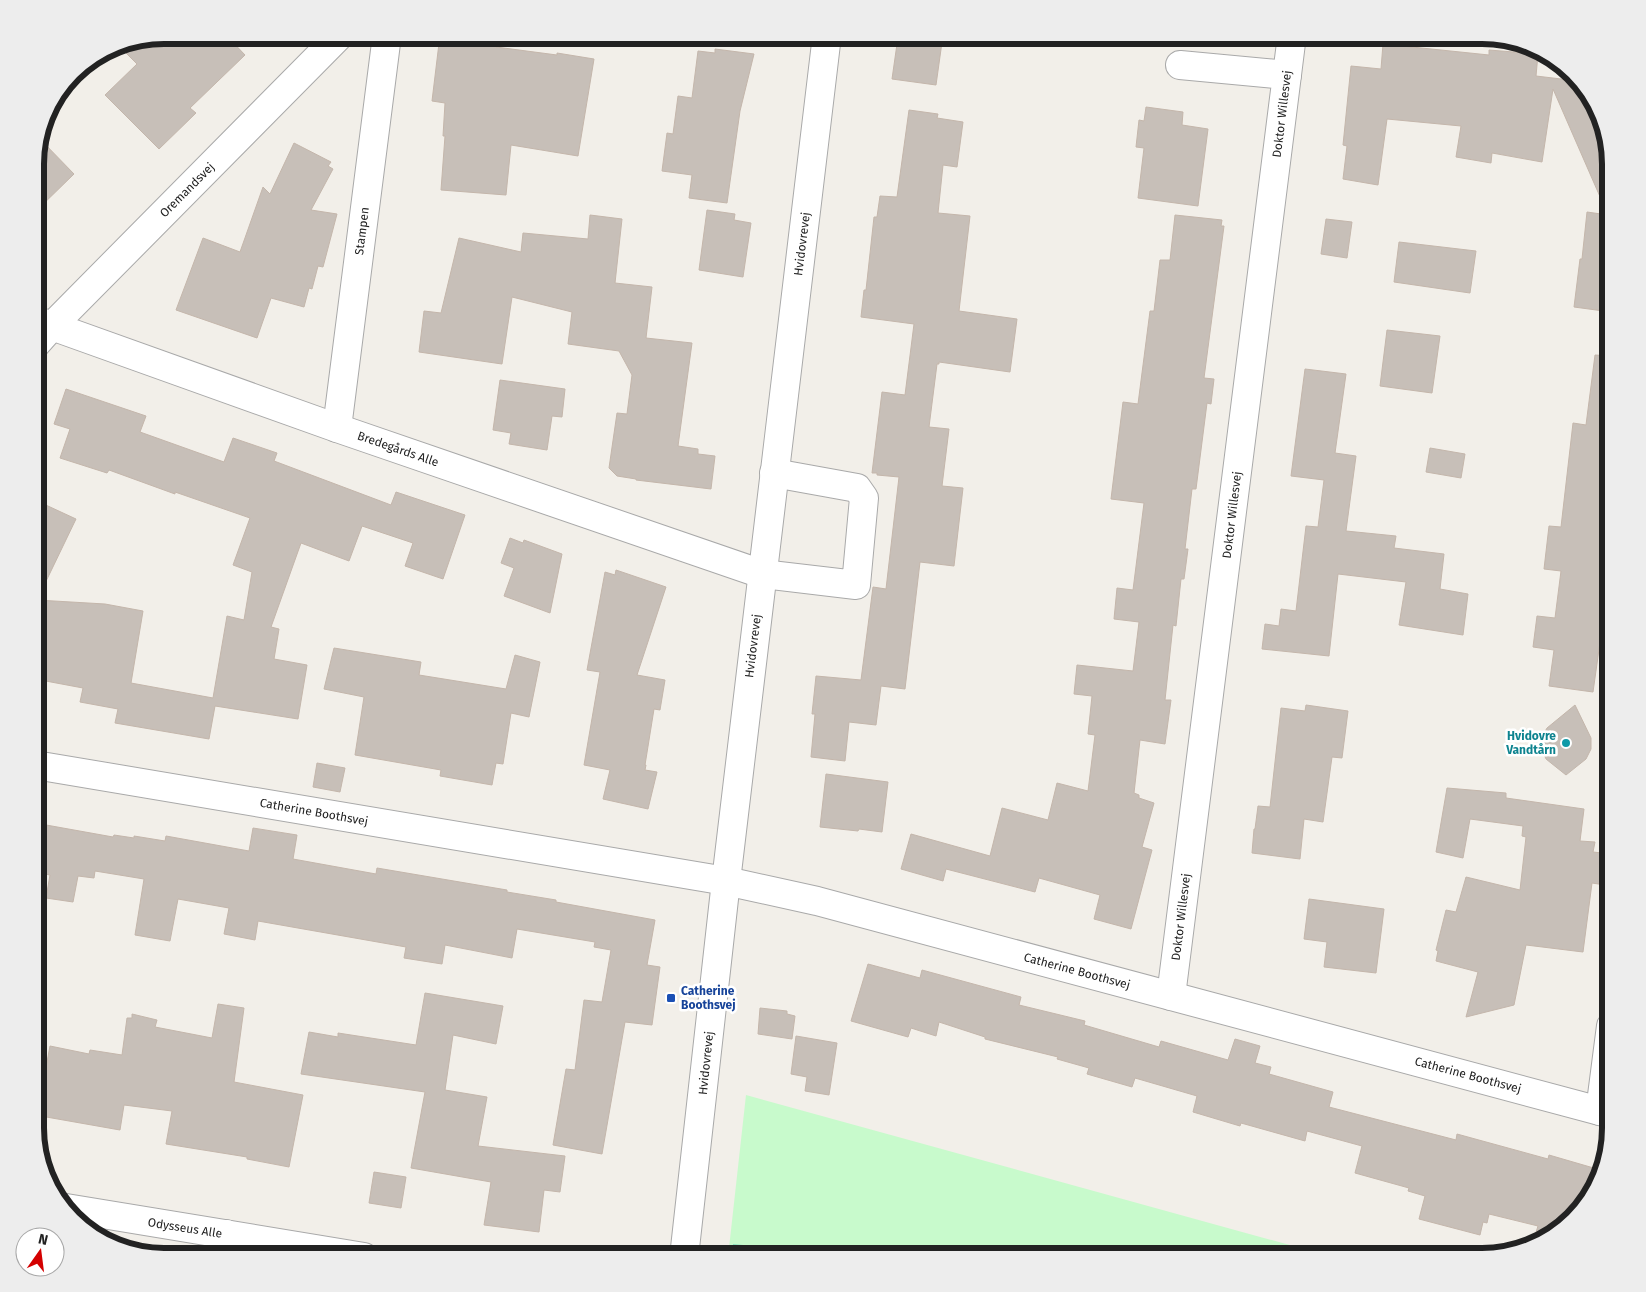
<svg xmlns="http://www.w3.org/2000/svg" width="1646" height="1292" viewBox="0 0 1646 1292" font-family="'Fira Sans',sans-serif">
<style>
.park{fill:#c8facc}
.pitch{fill:#88e0be}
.building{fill:#c7bfb8;stroke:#c4b6ab}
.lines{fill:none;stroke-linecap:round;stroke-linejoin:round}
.minor-casing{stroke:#a9a9a9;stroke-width:30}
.minor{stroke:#fff;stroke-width:28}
.culture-dot{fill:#0f9aa8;stroke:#fff;stroke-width:2}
.transit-dot{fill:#1a4fb4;stroke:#fff;stroke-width:2}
.labels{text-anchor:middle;stroke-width:5;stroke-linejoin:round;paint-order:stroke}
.street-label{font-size:12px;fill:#222;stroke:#fff}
.culture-label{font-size:12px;font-weight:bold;fill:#0d838f;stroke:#fff;text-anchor:end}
.transit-label{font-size:12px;font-weight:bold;fill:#164399;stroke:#fff;text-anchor:start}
.rim{fill:none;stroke:#222;stroke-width:6}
</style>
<rect width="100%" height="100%" fill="#f2efe9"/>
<path class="park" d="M746,1095l587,162h-605z"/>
<path class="pitch" d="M733,1244l135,13h-137z"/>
<g class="building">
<path d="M164,35h62l19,20 -55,53 6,5 -37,36 -54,-54 32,-31 -20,-20z"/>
<path d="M440,35h57l-1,12 61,8v-2l37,6 -16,97 -67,-11 -5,50 -65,-5 4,-54h-2l2,-33 -13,-2z"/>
<path d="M913,35h30l-7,50 -44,-6 6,-42 14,2z"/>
<path d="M1383,44l106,11v-5l49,4 -2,22 42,5 20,26 13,57v148l-37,-5 6,-48h2l5,-47 21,3 -55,-126 -11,73 -50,-9 -1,10 -35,-6 5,-31 -74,-7 -9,66 -35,-6 4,-33 -4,-1 8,-79 30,3z"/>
<path d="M715,49l39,5 -14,57 -13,92 -38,-5 3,-23 -30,-4 5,-38 6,1 5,-38 14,2 6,-47 17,2z"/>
<path d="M1146,107l37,5 -1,13 26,4 -10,77 -60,-8 6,-50 -8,-1 3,-27 5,1z"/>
<path d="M909,110l29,4 -1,4 26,4 -6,45 -14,-2 -5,48 32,3 -11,95 58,8 -7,53 -71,-10v2h-2l-8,63 20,2 -7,57 21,2 -9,78 -34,-4 -15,127 -24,-3 -5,39 -27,-3 -4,39 -34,-4 4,-43h-3l4,-38 45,4 12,-93 13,2 13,-112 -22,-2v-2h-5l10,-81 23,3 9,-71 -53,-7 3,-27h2l8,-73h3l3,-21 17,1z"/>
<path d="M40,139l34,35 -39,38v-57z"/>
<path d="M294,143l37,19 -3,4 5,3 -22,41 26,4 -14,53 -5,-1 -6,23 -3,-1 -5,19 -33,-9 -14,40 -81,-28 27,-72 37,14 23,-65 7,7z"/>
<path d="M707,210l28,4 -1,6 17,3 -8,54 -44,-7z"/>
<path d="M590,215l32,4 -7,64 37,4 -6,51 46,5 -14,103 20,3v5l17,2 -4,33 -75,-9v-1l-19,-3 -8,-8 8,-55 10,1 5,-39 -13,-24 -51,-7 4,-32 -60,-15 -10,67 -83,-12 5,-41 17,2 18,-75 62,14 2,-19 65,6z"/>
<path d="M1175,215l47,5 -1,6h3l-20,152 10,1 -3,25 -4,-1 -11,86h-4l-7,60h3l-4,30h-3l-5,47 -3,-1 -8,75h6l-6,44 -25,-4 -6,53 5,2v3l15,5 -12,44 10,3 -21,79 -37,-10 6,-24 -61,-17 -4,14 -89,-23 -3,12 -42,-12 10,-35 79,22 12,-48 46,12 9,-37 31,8 7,-56 -7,-1 4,-38 -18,-2 3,-29 56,6 6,-49 -25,-3 3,-31 16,2 11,-87 -33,-4 12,-97 15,2 12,-93h4l6,-51h10z"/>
<path d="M1326,219l26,3 -5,36 -26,-4z"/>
<path d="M1399,242l77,9 -6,42 -76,-11z"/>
<path d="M1387,330l53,6 -8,57 -52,-7z"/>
<path d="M1595,355l16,1v146l-10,76 10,18v33l-9,-1 -9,64 -44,-6 5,-36 -21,-3 4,-31 18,2 6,-47 -17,-2 5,-43 12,1 12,-104 13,2z"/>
<path d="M1305,369l41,5 -11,79 21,3 -10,75 50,5 -2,12 50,6 -4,35 28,5 -5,41 -64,-10 7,-43 -68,-8 -9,82 -67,-7 3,-25 14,2 2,-17 15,2 10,-85 12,1 6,-47 -33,-4z"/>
<path d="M500,380l65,9 -3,28 -10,-1 -5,34 -38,-6 2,-11 -18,-3z"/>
<path d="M66,389l80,27 -6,16 84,30 9,-24 44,15 -3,8 117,44 5,-13 69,23 -22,64 -38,-13 8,-23 -51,-17 -13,35 -48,-18 -30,84 8,2 -5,30 33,6 -9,54 -83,-13 -6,33 -94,-16 3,-14 -38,-7 3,-14 -48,-9v-179l41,19 -39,81 68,4 38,7 -12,72 82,15 14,-82 17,4 8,-48 -19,-7 17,-47 -75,-26v2l-66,-24 -2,3 -47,-15 10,-29 -16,-5z"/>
<path d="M1430,448l35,6 -4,24 -35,-6z"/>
<path d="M510,538l13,5 1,-3 38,14 -12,59 -46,-17 10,-28 -13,-5z"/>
<path d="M616,570l50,17 -29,88 28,5 -5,30 -6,-1 -9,56h1l-1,5 12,2 -9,37 -45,-10 7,-29 -26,-5 16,-93 -13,-2 18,-98 10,3z"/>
<path d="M334,648l87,14 -2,13 87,14 9,-34 25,7 -11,55 -18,-4 -8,51 -7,-1 -4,22 -52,-9 1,-6 -86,-15 9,-58 -40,-8z"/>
<path d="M1306,705l42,6 -6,47 -10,-1 -9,65 -19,-3 -4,40 -48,-6 2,-24h1l3,-23 12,1 11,-99 24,3z"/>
<path d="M1575,705l16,33v11l-5,10 -20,16 -20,-16 -4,-10v-12l5,-9z"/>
<path d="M317,763l28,5 -5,24 -27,-5z"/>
<path d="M826,774l62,8 -6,50 -23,-3 -1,2 -38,-4z"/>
<path d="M1447,788l59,5v5l78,11 -4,32 15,1 -2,10 18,2v32l-19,-3 -9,69 -57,-7 -12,60 -48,12 12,-45 -42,-11 2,-10 -2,-1 10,-40 10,2 10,-35 54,13 6,-53 -4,-1 1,-10 -53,-7 -7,39 -27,-6z"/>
<path d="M35,823l78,14 1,-2 20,3v-2l31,5 1,-5 83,15 4,-23 44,7 -4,24 83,15 1,-6 130,22v2l49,8v2l99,18 -8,45 13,2 -8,58 -27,-3 -23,132 -49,-9 13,-76 9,1 9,-70 18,2 9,-52 -17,-3 1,-5 -78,-13 -5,29 -67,-13 -3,19 -38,-6 2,-11 -148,-26 -3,19 -31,-6 5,-26 -51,-9 -8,42 -35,-6 9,-56 -49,-8 -1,7 -16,-2 -5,26 -27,-4 4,-23 -15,-3z"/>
<path d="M1309,899l75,10 -8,64 -52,-6 3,-25 -23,-3z"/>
<path d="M868,964l52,14 2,-8 99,27 -2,8 66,16 -1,4 75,22 2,-6 67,19 7,-21 25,7 -5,17 16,4 -2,7 64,18 -4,15 127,33 1,-6 91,25 1,-4 55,16 -25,42 -40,31 -7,1 6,-19 -49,-12 -2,9 -4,-1 -3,13 -61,-16 6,-23 -17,-5 1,-3 -54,-15 7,-27 -55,-15 -2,10 -64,-18 -1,3 -47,-14 4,-16 -62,-18 -3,9 -45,-13 2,-6 -32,-9 1,-2 -73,-18v-2l-46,-15 -3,14 -25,-8 -3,9 -57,-16z"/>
<path d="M425,993l78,13 -7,38 -43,-9 -8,55 42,7 -9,49 87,10 -5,36 -16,-2 -5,42 -55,-7 7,-43 -80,-14 14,-76 -124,-18 8,-42 29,5v-4l78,12z"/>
<path d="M218,1004l26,4 -10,74 69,13 -14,72 -42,-8v-2l-81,-13 6,-33 -48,-6 -4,25 -85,-15v-39l9,2 6,-32 39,8 1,-4 32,5 5,-37h5v-4l25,6 -2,7 57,11z"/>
<path d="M760,1008l27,3v3l8,2 -3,23 -34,-5z"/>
<path d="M796,1036l41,7 -8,52 -24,-4 2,-14 -16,-3z"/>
<path d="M374,1172l32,5 -5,31 -32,-5z"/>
</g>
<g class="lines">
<defs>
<g id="minor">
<path d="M1180,65l107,10"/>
<path d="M35,320l302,108 425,146 94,11 8,-87 -7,-10 -83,-15"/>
<path d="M35,345l17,-19 288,-291"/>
<path d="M337,428l50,-393"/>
<path d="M35,765l691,116 91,20 794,213"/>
<path d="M1171,996l121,-961"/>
<path d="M1600,1111l11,-85"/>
<path d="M66,1208l298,49"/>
<path d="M223,1257l3,-23"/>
<path d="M684,1257l42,-376 101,-846"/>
</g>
</defs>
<use href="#minor" class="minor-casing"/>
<use href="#minor" class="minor"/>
</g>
<circle class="culture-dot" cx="1566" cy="743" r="5"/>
<rect class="transit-dot" x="666" y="993" width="10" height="10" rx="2.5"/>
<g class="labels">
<g class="street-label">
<text transform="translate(1282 114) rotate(-83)" y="4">Doktor Willesvej</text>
<text transform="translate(187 190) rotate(-45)" y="4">Oremandsvej</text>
<text transform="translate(362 231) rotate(-83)" y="4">Stampen</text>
<text transform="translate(802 244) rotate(-83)" y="4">Hvidovrevej</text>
<text transform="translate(398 449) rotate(19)" y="4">Bredegårds Alle</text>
<text transform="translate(1232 515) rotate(-83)" y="4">Doktor Willesvej</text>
<text transform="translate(753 646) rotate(-83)" y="4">Hvidovrevej</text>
<text transform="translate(314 812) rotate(10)" y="4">Catherine Boothsvej</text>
<text transform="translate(1181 917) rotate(-83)" y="4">Doktor Willesvej</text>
<text transform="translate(1077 971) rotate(15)" y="4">Catherine Boothsvej</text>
<text transform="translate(706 1063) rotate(-84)" y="4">Hvidovrevej</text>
<text transform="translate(1468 1075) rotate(15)" y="4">Catherine Boothsvej</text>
<text transform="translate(185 1228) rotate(9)" y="4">Odysseus Alle</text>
</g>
<g class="culture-label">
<text x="1556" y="740">Hvidovre<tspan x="1556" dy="14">Vandtårn</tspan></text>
</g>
<g class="transit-label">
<text x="681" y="995">Catherine<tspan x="681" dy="14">Boothsvej</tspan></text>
</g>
</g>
<path d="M0 0H1646V1292H0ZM164 44H1482A120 120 0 0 1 1602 164V1128A120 120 0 0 1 1482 1248H164A120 120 0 0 1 44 1128V164A120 120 0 0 1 164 44Z" fill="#ededed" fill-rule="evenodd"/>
<path class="rim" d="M164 44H1482A120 120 0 0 1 1602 164V1128A120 120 0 0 1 1482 1248H164A120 120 0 0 1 44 1128V164A120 120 0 0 1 164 44Z"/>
<g transform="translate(40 1252) rotate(14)"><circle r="24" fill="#ffffff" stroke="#a7a7a7"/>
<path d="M0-4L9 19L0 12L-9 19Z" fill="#d40000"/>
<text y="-8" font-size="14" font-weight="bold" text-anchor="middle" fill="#222222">N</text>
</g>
</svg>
